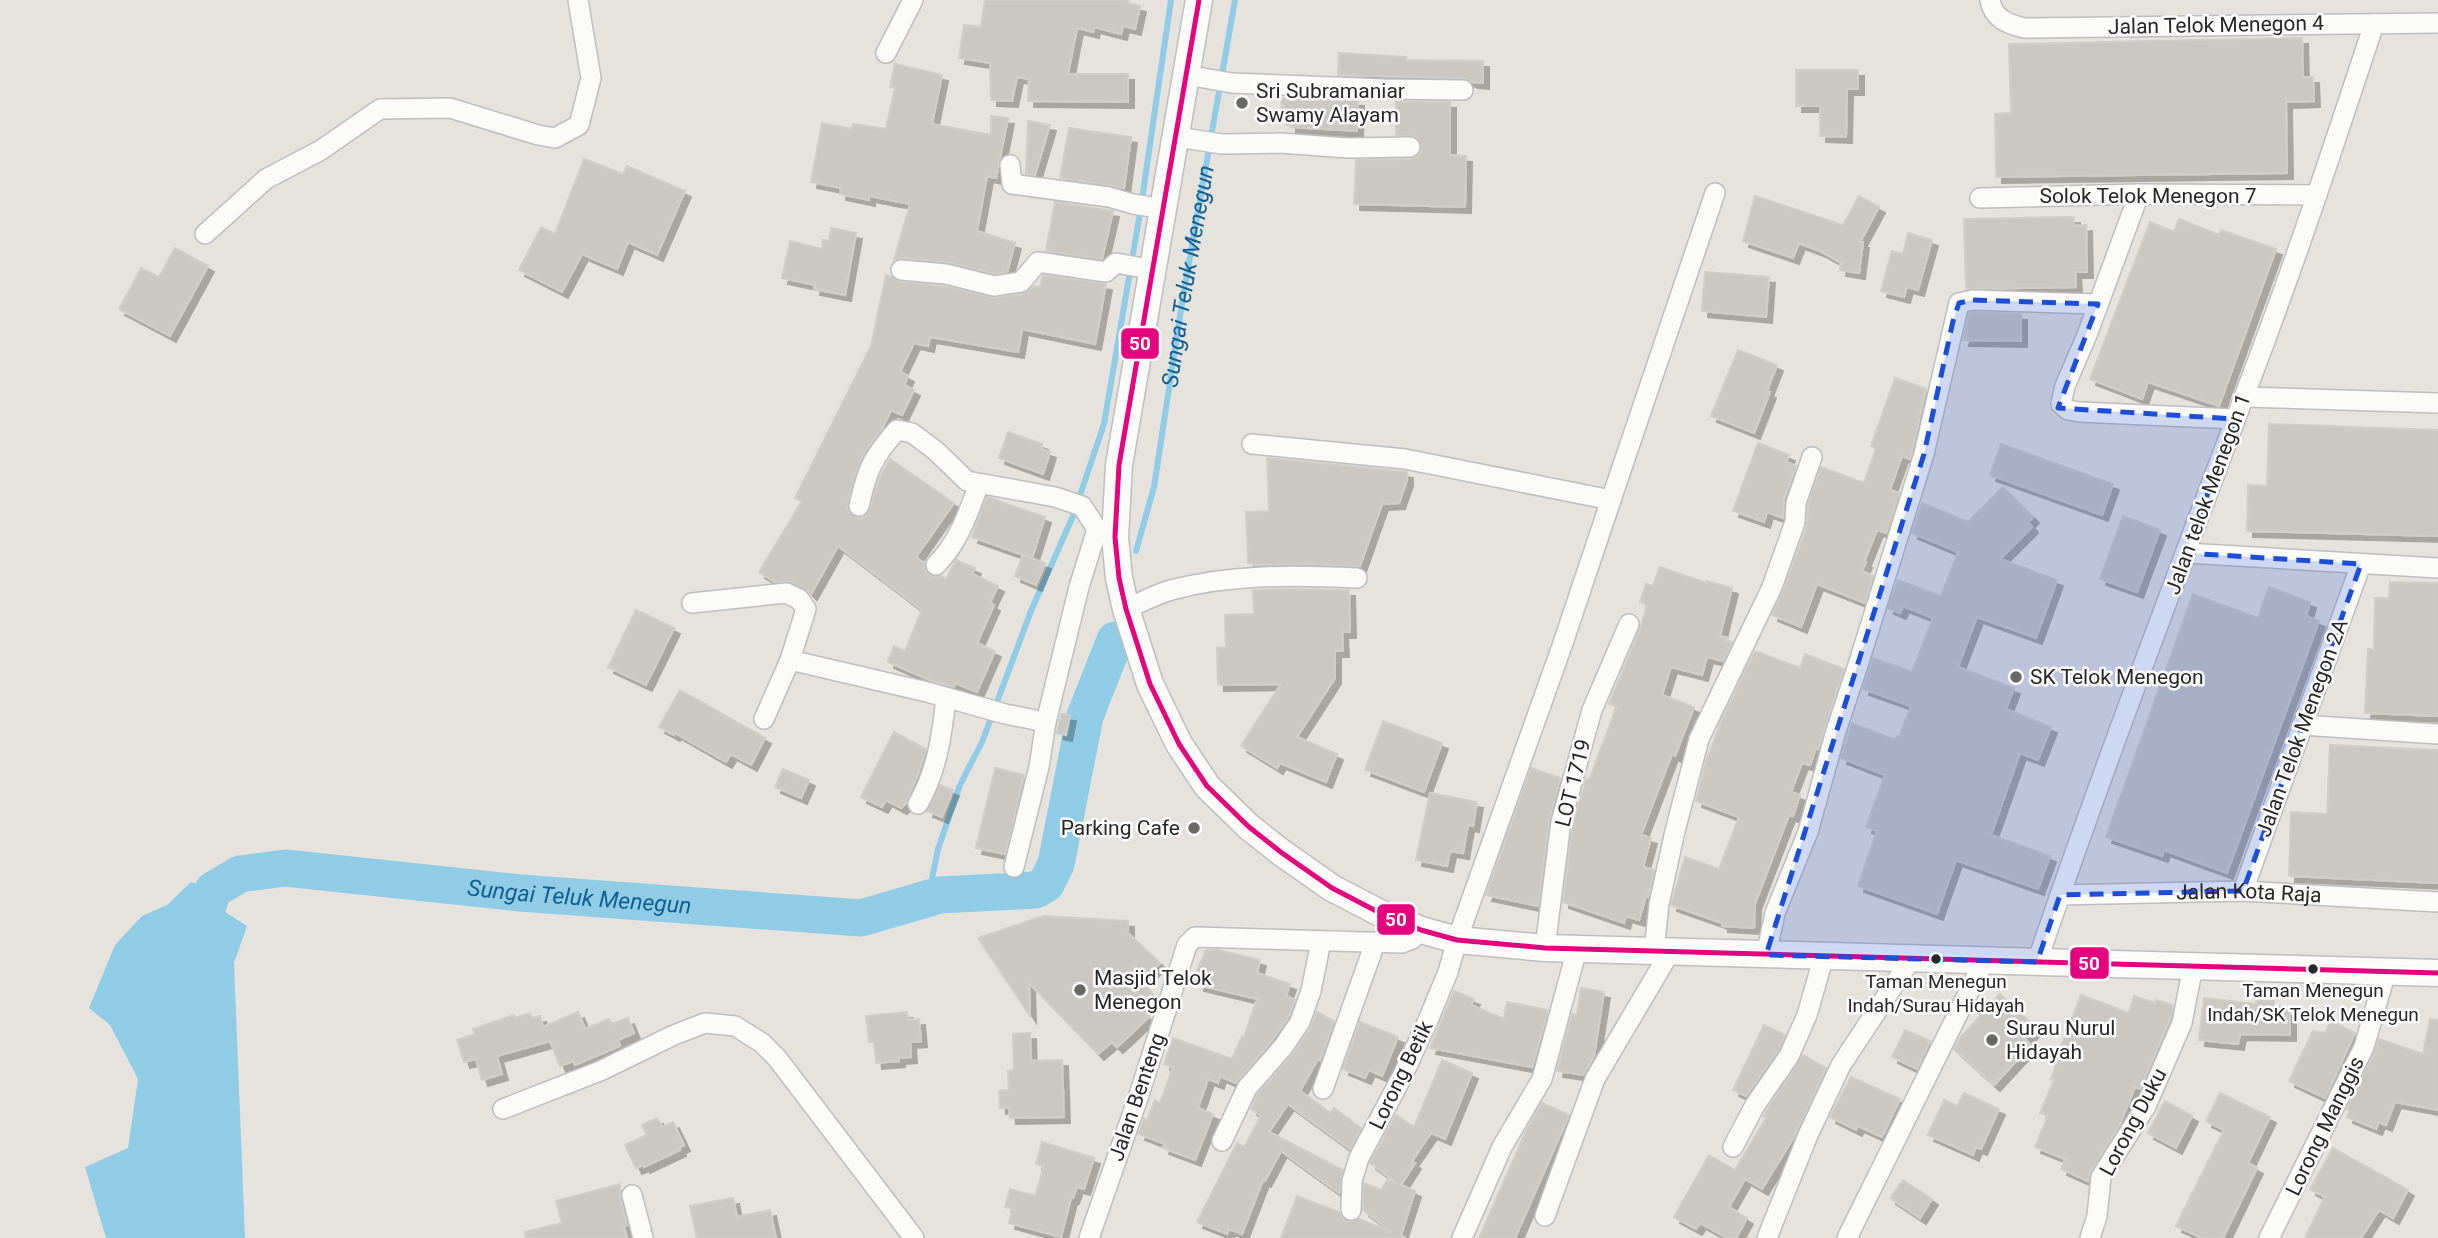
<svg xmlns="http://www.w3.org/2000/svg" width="2438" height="1238" viewBox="0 0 2438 1238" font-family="Roboto,sans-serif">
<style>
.water{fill:#91cce6}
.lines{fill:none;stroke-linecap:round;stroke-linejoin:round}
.stream{stroke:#91cce6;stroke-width:6}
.river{stroke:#91cce6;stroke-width:37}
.building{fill:#cbc8c4;stroke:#d0cec9;stroke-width:2;filter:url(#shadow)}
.street-casing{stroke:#bfbebe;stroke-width:22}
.secondary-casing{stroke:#bfbebe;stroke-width:29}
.street{stroke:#fbfbfa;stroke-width:19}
.secondary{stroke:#fbfbfa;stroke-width:26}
.bus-1-casing{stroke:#fff;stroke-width:10}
.bus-1{stroke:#e5007d;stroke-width:5}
.marked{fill:#1d4ed8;fill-opacity:0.2;stroke:#1d4ed8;stroke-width:5;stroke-dasharray:14 9;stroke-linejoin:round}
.poi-dot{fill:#6a6867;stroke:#fff;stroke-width:2.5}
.bus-dot{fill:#272727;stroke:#fff;stroke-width:2.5}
.labels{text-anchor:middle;stroke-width:5;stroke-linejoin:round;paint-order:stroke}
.bus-label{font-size:19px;fill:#272727;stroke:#fff}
.street-label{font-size:21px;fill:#272727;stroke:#fff}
.poi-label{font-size:21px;fill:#272727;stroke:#fff;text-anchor:start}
.water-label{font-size:23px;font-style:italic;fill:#115f91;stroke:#fff}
.line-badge{stroke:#fff;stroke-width:2.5}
.badge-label{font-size:19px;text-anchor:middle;font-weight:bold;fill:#fff}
</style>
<defs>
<filter id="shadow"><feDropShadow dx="6" dy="6" stdDeviation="0" flood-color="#0004"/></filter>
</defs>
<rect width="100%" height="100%" fill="#e6e2dd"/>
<path class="water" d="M191,882l22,8 12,22 22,14 -13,37 11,275h-139l-21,-71 43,-19 10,-69 -28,-54 -21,-17 26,-63 27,-29 25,-11z"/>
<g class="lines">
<g class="stream">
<path id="s1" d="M1136,551l18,-64 28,-184 53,-303"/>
<path d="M928,898l10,-49 22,-64 22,-43 49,-131 42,-95 31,-92 36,-211 31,-213"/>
</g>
<path class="river" id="s2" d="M198,937l15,-47 27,-16 45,-6 235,25 341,25 79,-23 96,-5 10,-6 10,-20 29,-148 30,-76"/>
</g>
<g class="building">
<path d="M985,0h144l-1,3 12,3 -5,23 -12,-3 -2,8 -27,-7 -1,5 -16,-4 -9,46h60v28l-100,-1 1,-22 -12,-2 -5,24 -21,-1 -1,-37 -31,-5 5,-33 17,2z"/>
<path d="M2302,38l1,39h10l1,24 -28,1 1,71 -291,4 -1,-63 16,-1 -2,-69z"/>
<path d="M1339,53l67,4v3l77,1v22l-11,-1 -9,-4 -125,-3z"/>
<path d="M895,64l47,11 -10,49 59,11v-19l17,2 -12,60 -9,-2 -10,55 38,12 -8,29 -12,2 -48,-12 -45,-4 -8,2 16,-56 -41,-8v4l-29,-6 1,-6 -30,-6 11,-59 30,6 1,-5 33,5 9,-41 -5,-1z"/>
<path d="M1796,70h62v19h-11l-1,48 -26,-1v-30h-24z"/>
<path d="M1282,98l76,2 -1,31 -67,-4v-8l-9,-1z"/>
<path d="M1396,101l54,1v53l16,1 -1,51 -111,-3 2,-44 54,-1 7,-2 4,-5 1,-6 -5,-9 -21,-2z"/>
<path d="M1028,121l22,4 -15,50 -9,-1z"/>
<path d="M1069,128l62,9 -7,51 -64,-10z"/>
<path d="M584,159l39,15 4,-8 58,25 -28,64 -29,-13 -11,27 -35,-15 -20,38 -43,-22 22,-43 14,7z"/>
<path d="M1755,196l88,29 16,-29 20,11 -19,35h3l-4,31 -19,-3 1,-7 -21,-12 -21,-8 -6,15 -50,-17z"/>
<path d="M1055,202l58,9 -11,48 -56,-8z"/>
<path d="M2074,217v9l12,-1 1,47h-12l1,15 -110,2 -2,-70z"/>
<path d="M2179,219l40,16 2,-5 55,19 -57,157 -71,-24 -6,17 -52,-20 60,-157 24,10z"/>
<path d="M831,228l25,5 -11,62 -31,-6 1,-4 -33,-7 8,-37 32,8 1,-9 6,1z"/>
<path d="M1908,233l24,7 -14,50 -11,-3 -3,10 -23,-6 11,-40 11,3z"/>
<path d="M175,248l33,18 -38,70 -51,-27 22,-41 18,9z"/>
<path d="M1705,272l64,5 -3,40 -64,-6z"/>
<path d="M886,275l14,7 44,4 51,12 28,-4 11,-8 6,1 3,-12 63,9 -11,60 -73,-15 -4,23 -88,-15 -2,9 -14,-3 -14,29 8,4 -4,9 10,5 -12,25 -11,-5 -9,19 -17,22 -12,28 -6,30 9,9h6l6,-4 11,-36 11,-19 64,44 -38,54 8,6 3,11 6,3 8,-1 5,4 10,-20 19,8 -3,6 26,12 -8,17 4,2 -17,38 18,8 -18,41 -22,-9 -1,4 -22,-6 -44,-19 6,-16 11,5 17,-41 -84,-64 -27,48 -6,-6 -14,-6h-16l-16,-10 43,-71 -7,-3 76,-152z"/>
<path d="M1974,312l47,2v27l-58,-1 6,-27z"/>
<path d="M1738,350l39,15 -10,26 3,1 -16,41 -43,-17z"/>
<path d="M1895,378l31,11 -16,70 -8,-3 -12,34 9,3 -13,40 -9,-3 -13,32h2l-4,9 11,5 -8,27 -48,-19 -16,43 -29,-12 11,-24 24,-65 1,-21 13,-38 43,16 12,-35 -5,-2z"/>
<path d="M2269,424l169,6v106l-191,-5 1,-46 19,1z"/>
<path d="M1008,432l34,12 -1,5 9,3 -7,22 -44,-16z"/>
<path d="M1758,443l31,12 -3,7 10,4 -12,33 -1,19 -16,-6 -3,10 -31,-11z"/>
<path d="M2001,444l112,40 -11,31 -112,-40z"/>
<path d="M1267,458l140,14v8l-8,23 -17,1 -22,62 -49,-2 -58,1v-2h-5l-2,-51 23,-1z"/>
<path d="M2003,487l30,30 -5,5 4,5 -32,32 57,21 -21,58 -59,-21 -19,50 56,21 -8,21 45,18 -13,33 -18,-7 -29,82 59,21 -12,33 -82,-29 -19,54 -79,-28 19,-55 -11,-4 19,-52 -44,-17 11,-35 43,17 2,-4 2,1 12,-31 -48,-17 10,-31 39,14 21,-54 -30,-12 -3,7 -12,-5 10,-28 43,16 17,-44 -46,-19 10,-30 46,19z"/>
<path d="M987,497l58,20 -13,41 -60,-21z"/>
<path d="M2123,516l37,14 -23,62 -37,-13z"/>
<path d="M1023,555l22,8 -9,22 -21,-9z"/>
<path d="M1660,567l47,16v-2l25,7 -12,48 8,2 -1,3 5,1 -9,19 -16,-4 -5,18 -31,-8 -9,28 32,12 -19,49 -3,-2 -31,81 10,3 -8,29 11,3 -6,27 -2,-1 -7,24 -13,-4 -2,7 -61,-21 10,-78 13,-45 3,1 28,-74 -8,-2 31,-75 7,-24 -7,-3 6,-18 7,2z"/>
<path d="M2390,582l48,1v133l-73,-3 3,-64 6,1 1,-52h14z"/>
<path d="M2269,587l41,15 -4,14 13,5 -92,252 -63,-23 -2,6 -56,-19 87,-243 65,24z"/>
<path d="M1287,589l62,1 1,42h-8l1,19h-8v27l-38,59 40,17 -11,28 -46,-19 -3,5 -36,-22 40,-62 -63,1 -1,-37 9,-1 -1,-32 29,-1 -1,-24z"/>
<path d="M636,610l38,18 -28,57 -38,-18z"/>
<path d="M1755,651l45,17 5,-14 39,15 -26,80 -2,-1 -6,17 -8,-2 -11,29 9,3 -7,21 -4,-1 -34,89 -1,24 -32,-2v-3l-51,-18 14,-48 34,12 20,-52 -43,-16 10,-40 15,-39z"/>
<path d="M680,690l85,48 -14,27 -20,-11 -5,8 -51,-29 -1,2 -15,-8z"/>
<path d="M1061,714l9,1 -4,20 -9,-2z"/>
<path d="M1383,721l59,22 -18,49 -59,-22z"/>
<path d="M894,732l32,17 -8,25 -12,29 -5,5 -15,-8 -4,7 -21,-10z"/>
<path d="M2330,745l108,5v133l-149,-7 2,-64 36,2z"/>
<path d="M995,768l29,7 -19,79 -29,-6z"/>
<path d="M1531,768l29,10 -11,42 -11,86 -52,-11z"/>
<path d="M783,769l26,11 -8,18 -26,-11z"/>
<path d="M940,785l13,5 -11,27 -15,-6z"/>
<path d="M1430,793l47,9 -4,24 -5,-1 -5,28 -13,-2 -3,15 -31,-6z"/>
<path d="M1043,916l85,5v12l32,30 -19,19 15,16 -15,13 8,6 -32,30 -5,-5 -14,12 -69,-71 1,33 -52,-78z"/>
<path d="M1206,950h12l42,10 -3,13 33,11 -4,12 9,4 -6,16 -16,23 -37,44 -16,-7 -2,7 -10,-4 -10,29 15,6 -18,46 -32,-12 2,-4 -26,-10 5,-16 3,2 8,-20 5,3 13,-36 -9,-3 9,-26 59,21 10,-23 2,1 13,-38 -59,-14 2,-8 -5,-2z"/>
<path d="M1581,988l23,4 -10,64 -11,19 -26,-4 15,-57 5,1z"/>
<path d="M1454,991l20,8 -3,6 33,14 3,-17 41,8 -16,57 -102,-19z"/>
<path d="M2000,994l36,34 -11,11 6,6 -37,40 -40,-36 6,-11z"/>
<path d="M2081,995l48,18 5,-17 21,7 1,-3 17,5 -3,14 -30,70 -5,-2 -16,39 -28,44 -3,11 -27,-12 4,-10 -30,-12 13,-31 -8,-3 14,-33 -3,-1 10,-26 -2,-1z"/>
<path d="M2204,998l52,6v-3h18v9h16v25l-50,-1 -2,10 -39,-4z"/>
<path d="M578,1012l7,17 24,-10 3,5 16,-6 6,15 -16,7 2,6 -45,19 -2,-4 -13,5 -10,-25 -53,15 5,18 -20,6 -6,-21 -12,3 -7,-22 18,-6 -2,-5 41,-14 1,3 15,-5 2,5 8,-2 3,11z"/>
<path d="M907,1012l1,8 11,-1 2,22 -11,1 1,15 -12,1v3l-23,2 -2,-21h-5l-3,-26z"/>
<path d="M1317,1012l17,9 -14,39 -2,-1 -18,32 31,22 3,-5 27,20 -11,21 -62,-45 -19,28 74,38 -4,23 -58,-42 -16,30 -2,-1 -21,54 -13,-5 -2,5 -30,-12 40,-79 7,4 17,-31 -10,-7 6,-14 36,-41 17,-25z"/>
<path d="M2430,1019l8,1v90l-43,-8 -9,23 -7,-3 -3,7 -29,-12 3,-7 -3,-1 28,-57 4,-13 44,15z"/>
<path d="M2331,1021l24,12 -30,65 -36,-17 24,-50 12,2z"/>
<path d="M1360,1022l38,15 -16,39 -13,-6 -4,8 -22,-9z"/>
<path d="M1764,1025l21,10 -7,15 -32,46 -13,-6z"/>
<path d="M1905,1030l25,11 -13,28 -25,-12z"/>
<path d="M1030,1033l1,28 31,-1 2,57 -54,1 -1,-11 -9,1 -1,-17 10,-1 -1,-19 6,-1 -1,-36z"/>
<path d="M1803,1055l23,13 -31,67 -33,54 -17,-10 -16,28 18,11 -11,20h-9l-27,-15 -4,6 -22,-12 35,-62 26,15 31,-52 -3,-2 3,-5z"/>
<path d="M1442,1060l30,13 -27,66 -14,-6 -19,28 3,2 -14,22 14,6 -14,44 4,3h-124l16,-42 42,16 6,9 6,1 8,-3 33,13 -29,-22 1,-27 17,7 7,-11 9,4 -27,-20 26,-48 18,12z"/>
<path d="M1851,1077l49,22 -18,38 -24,-11 -2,4 -26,-13z"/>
<path d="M1964,1093l35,16 -18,40 -5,-2 -3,8 -45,-20 16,-35 13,6z"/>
<path d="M2220,1093l50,24 -22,46 9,5 -34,70h-21l-26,-12 48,-96 -18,-9z"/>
<path d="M2165,1101l27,15 -16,32 -28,-15z"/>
<path d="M1542,1103l27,12 -54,123h-36l48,-109z"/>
<path d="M657,1118l5,9 11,-5 11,23 -5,3 1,2 -36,17 -1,-2 -7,3 -11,-23 22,-10 -5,-10z"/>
<path d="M1042,1142l52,16 -10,31 -7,-2 -4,11h-2l-10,39 -52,-14 4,-14 -8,-2 5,-18 25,7 9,-30 -8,-2z"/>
<path d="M2333,1148l75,42 -15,28 -14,-8 -18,28h-56l20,-41 -15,-8z"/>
<path d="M1903,1180l29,19 -12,19 -30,-20z"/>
<path d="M620,1184v14l7,27 -3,2 3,11h-101l-1,-6 37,-9 -6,-22z"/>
<path d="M733,1198l4,19 33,-7 6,28h-79l-7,-32z"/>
</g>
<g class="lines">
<defs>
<g id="street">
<path d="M1990,0c3,19 18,24 34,28l414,-5"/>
<path d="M886,53l27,-53"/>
<path d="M1187,75l45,8 152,6 79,1"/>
<path d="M1177,137l45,7 58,-1 68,5 62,-1"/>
<path d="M1010,165l2,19 97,13 24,7 31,5"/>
<path d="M2139,194l-52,141 -22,51 -4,18 7,6 11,2 156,7"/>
<path d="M1980,198l159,-4 178,1"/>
<path d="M205,234l61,-55 55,-29 59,-41 70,-1 88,27 17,3 24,-13 12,-47 -13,-78"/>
<path d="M901,270l45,4 48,12 27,-4 17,-20 68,10 10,-9 38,7"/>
<path d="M2244,397l194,6"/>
<path d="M1252,444l153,15 206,41 -49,146 -105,294 -9,32 -19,46 -26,57 -44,83 -7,23 -1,29"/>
<path d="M1611,500l104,-307"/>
<path d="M859,506c8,-36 13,-48 38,-76l15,3 24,18 31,30 88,16 27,9 15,23 10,4"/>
<path d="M2186,553l252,15"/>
<path d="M936,565c23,-23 32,-52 43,-81"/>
<path d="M692,603l94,-10 13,6 7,10 -16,51 137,32 78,22 41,8"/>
<path d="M1126,609c14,-6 30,-15 45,-19 60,-16 125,-15 186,-12"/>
<path d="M764,719l26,-59"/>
<path d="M2302,725l136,9"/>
<path d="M918,804c19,-33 24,-69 28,-106"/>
<path d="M1014,867l25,-100 7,-45 33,-135 18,-58"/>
<path d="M2243,891l118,-327"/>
<path id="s3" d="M2060,895l183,-4 195,11"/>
<path d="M1545,948l16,-126 31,-112 37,-86"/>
<path d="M1654,951l5,-47 16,-73 24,-92 73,-152 23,-65 1,-19 16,-46"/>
<path d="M1766,955l9,-42 33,-81 28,-101 21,-63 67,-214 35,-151 14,-3 125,4"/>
<path d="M2037,962c65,-191 137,-379 208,-568 47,-122 88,-246 129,-370"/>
<path d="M1323,1089l52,-146"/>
<path d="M503,1109l97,-38 74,-36 31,-12 30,3 27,17 15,15 137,180"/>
<path d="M1222,1141l25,-53 36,-41 17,-25 11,-31 10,-50"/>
<path d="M1733,1147l22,-42 34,-49 18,-41 17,-59"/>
<path d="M632,1195l11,43"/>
<path d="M1545,1216l50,-137 75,-127"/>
<path d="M1089,1238l49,-140 49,-153 8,-8 207,6 10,-4 9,-9"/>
<path d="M1462,1238l40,-91 40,-68 35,-130"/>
<path d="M1767,1238l41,-103 33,-70 70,-106"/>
<path d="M1847,1238l137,-277"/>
<path d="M2090,1238l7,-22 4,-39 45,-71 36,-83 11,-57"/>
<path d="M2269,1238l95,-191 22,-75"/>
</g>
<path id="secondary" d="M1199,0l-80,465 -4,72 4,41 7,31 24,75 29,60 28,42 42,41 33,26 50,35 48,25 41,17 36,10 88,8 893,25"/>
</defs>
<use href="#street" class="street-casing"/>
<use href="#secondary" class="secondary-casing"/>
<use href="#street" class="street"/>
<use href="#secondary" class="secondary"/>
<defs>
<path id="bus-1" d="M1199,0l-80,465 -4,72 4,41 7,31 24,75 29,60 28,42 42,41 33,26 50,35 48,25 41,17 36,10 88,8 893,25"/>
</defs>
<use href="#bus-1" class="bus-1-casing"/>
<use href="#bus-1" class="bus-1"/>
</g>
<path class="marked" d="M1973,300l125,4 -40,104 177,11 -49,134 175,11 -118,327 -183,4 -23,67 -271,-7 158,-501 29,-133 6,-18z"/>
<g class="poi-dot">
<circle cx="1242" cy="103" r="7"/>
<circle cx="2016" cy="677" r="7"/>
<circle cx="1194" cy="828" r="7"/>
<circle cx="1080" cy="990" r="7"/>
<circle cx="1992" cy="1040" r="7"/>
</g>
<g class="bus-dot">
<circle cx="1936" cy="959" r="6"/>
<circle cx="2313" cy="969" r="6"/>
</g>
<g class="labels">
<g class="bus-label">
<text x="1936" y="988">Taman Menegun<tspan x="1936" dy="24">Indah/Surau Hidayah</tspan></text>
<text x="2313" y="997">Taman Menegun<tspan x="2313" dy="24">Indah/SK Telok Menegun</tspan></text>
</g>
<g class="street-label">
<text transform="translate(2216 25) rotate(-1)" y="7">Jalan Telok Menegon 4</text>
<text x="2148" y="203">Solok Telok Menegon 7</text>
<text transform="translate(2208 494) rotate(-70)" y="7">Jalan telok Menegon 1</text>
<text transform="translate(2302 728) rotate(-70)" y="7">Jalan Telok Menegon 2A</text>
<text transform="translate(1573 783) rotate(-76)" y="7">LOT 1719</text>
<text dy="7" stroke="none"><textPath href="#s3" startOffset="189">Jalan Kota Raja</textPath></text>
<text transform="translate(1401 1075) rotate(-64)" y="7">Lorong Betik</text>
<text transform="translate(1137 1097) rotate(-71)" y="7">Jalan Benteng</text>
<text transform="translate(2133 1122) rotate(-62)" y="7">Lorong Duku</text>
<text transform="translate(2325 1126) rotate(-64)" y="7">Lorong Manggis</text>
</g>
<g class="poi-label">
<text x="1256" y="98">Sri Subramaniar<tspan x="1256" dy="24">Swamy Alayam</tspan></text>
<text x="2030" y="684">SK Telok Menegon</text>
<text x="1180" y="835" text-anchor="end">Parking Cafe</text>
<text x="1094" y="985">Masjid Telok<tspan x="1094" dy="24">Menegon</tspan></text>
<text x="2006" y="1035">Surau Nurul<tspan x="2006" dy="24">Hidayah</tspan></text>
</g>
<g class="water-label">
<text dy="8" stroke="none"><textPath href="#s1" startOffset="280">Sungai Teluk Menegun</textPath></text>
<text dy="8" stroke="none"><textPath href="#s2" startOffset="422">Sungai Teluk Menegun</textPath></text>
</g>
</g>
<g class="line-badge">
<rect x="1120" y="327" width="40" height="33" rx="7" fill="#e5007d"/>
<rect x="1376" y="903" width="40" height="33" rx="7" fill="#e5007d"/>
<rect x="2069" y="946" width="41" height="34" rx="7" fill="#e5007d"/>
</g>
<g class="badge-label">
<text x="1140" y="350">50</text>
<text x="1396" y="926">50</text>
<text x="2089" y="970">50</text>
</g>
</svg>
